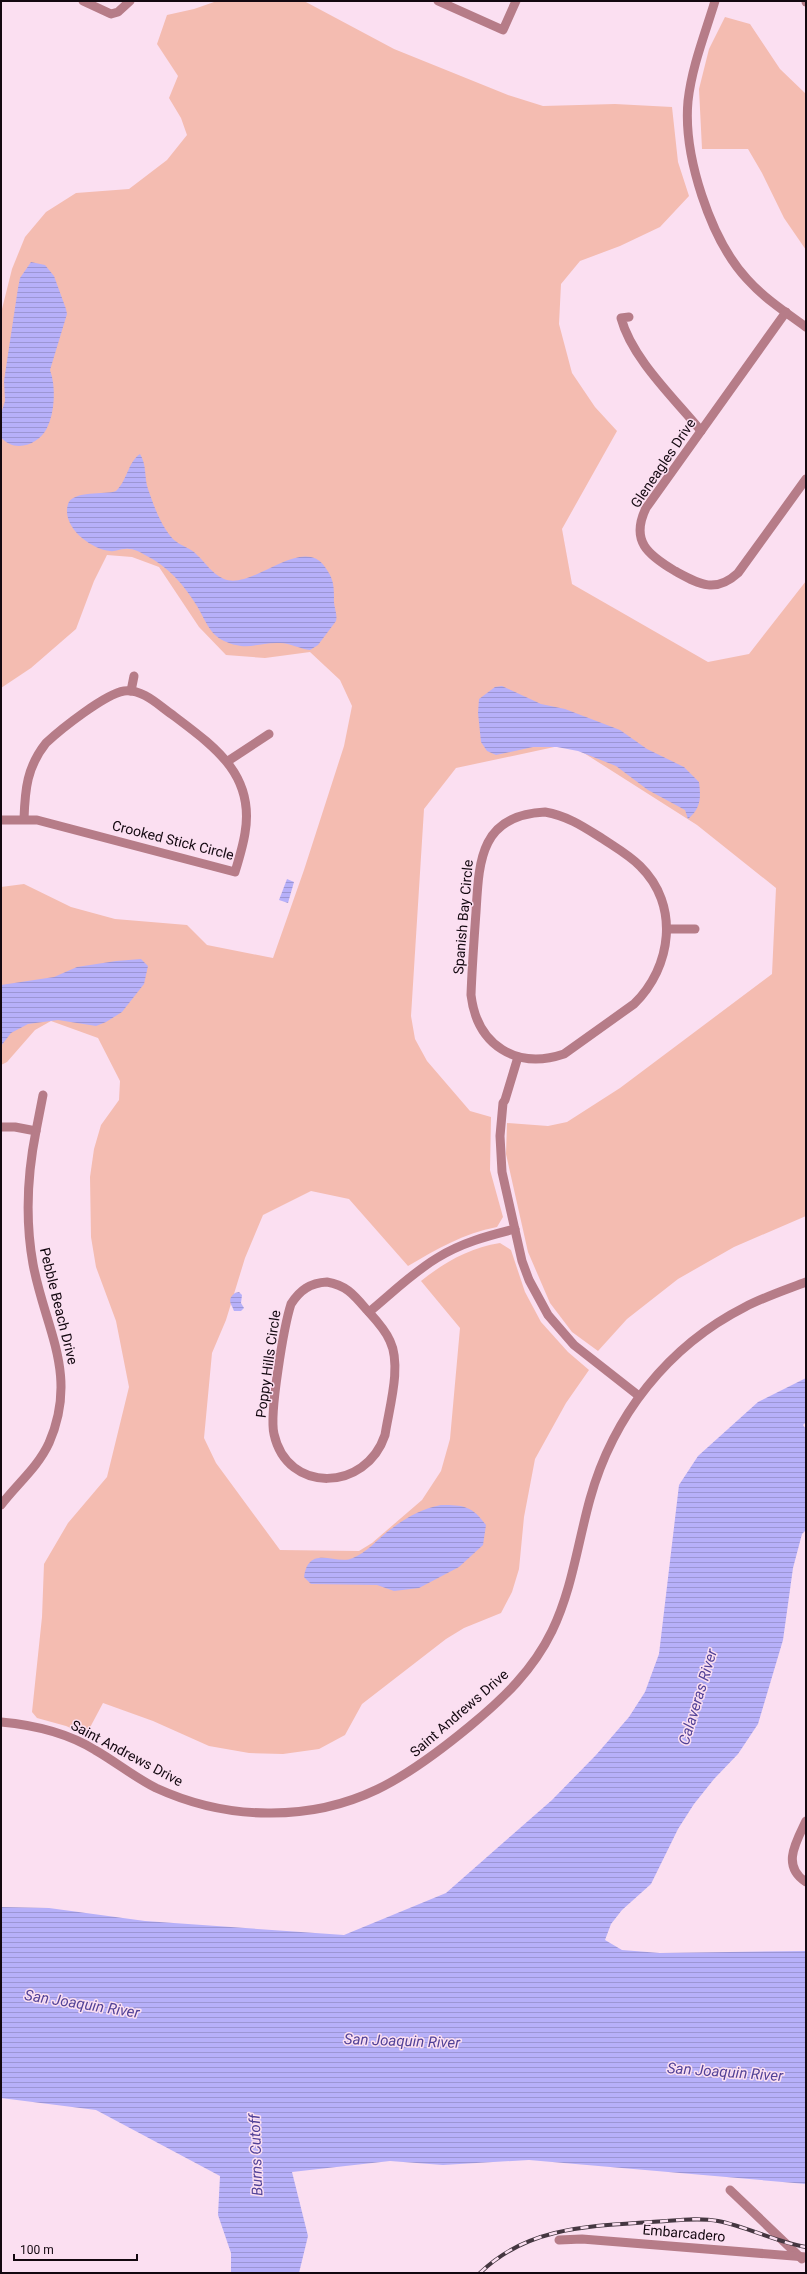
<svg xmlns="http://www.w3.org/2000/svg" width="807" height="2274" viewBox="0 0 807 2274" font-family="Roboto,sans-serif">
<style>
.grass{fill:#f4bcb1}
.water{fill:url(#water-rules)}
.lines{fill:none;stroke-linecap:round;stroke-linejoin:round}
.street{stroke:#b67c88;stroke-width:9}
.rail-casing{stroke:#453741;stroke-width:4}
.rail{stroke:#fbdff1;stroke-width:2.5;stroke-dasharray:8;stroke-linecap:butt}
.labels{text-anchor:middle;stroke-width:3;stroke-linejoin:round;paint-order:stroke}
.street-label{font-size:14px;fill:#130810;stroke:#fbdff1}
.water-label{font-size:15px;font-style:italic;fill:#524297;stroke:#fbdff1}
</style>
<defs>
<pattern id="water-rules" width="6" height="5" patternUnits="userSpaceOnUse"><rect width="6" height="5" fill="#b7b0f9"/><path d="M0 2.5h6" fill="none" stroke="#9c96d4"/></pattern>
</defs>
<rect width="100%" height="100%" fill="#fbdff1"/>
<g class="grass">
<path d="M217,1h87l90,48 114,46 35,11 72,-2 57,3 6,55 11,34 -29,31 -40,19 -40,15 -19,23 -2,40 13,49 23,34 22,24 -55,98 10,55 136,78 41,-8 57,-73v635l-72,31 -56,32 -51,40 -29,32 -26,-19 -22,-29 -22,-51 -22,-98 1,-31 41,3 19,-4 53,-34 152,-114 4,-86 -79,-63 -121,-77 -17,-2 -103,22 -32,41 -13,207 4,23 12,22 43,50 21,6 -1,53 13,47 -6,10c-33,6 -60,22 -89,39l-59,-67 -38,-8 -48,24 -18,43 -19,62 -14,33 -8,85 12,25 64,87 79,1 13,-8 50,-43 19,-29 9,-32 10,-111 -39,-47c24,-19 48,-33 79,-38l11,7 14,42 16,30 27,30 21,18 -23,33 -31,56 -11,58 -5,52 -7,23 -11,21 -37,15 -18,11 -84,65 -17,31 -26,14 -36,5 -34,-1 -40,-7 -56,-25 -50,-18 -17,32 -20,-9 -29,-8 -5,-6 10,-95 2,-53 24,-41 39,-46 22,-90 -13,-66 -20,-54 -5,-30 -1,-60 4,-28 7,-24 18,-25 1,-19 -22,-43 -47,-17 -16,9 -28,32 -6,3v-178l23,-3 47,23 44,12 72,6 20,20 66,13 31,-88 40,-124 8,-40 -12,-26 -30,-28 -45,6 -39,-3 -27,-28 -40,-60 -27,-10 -25,-2 -13,26 -18,48 -45,39 -30,20v-375l11,-44 13,-32 21,-25 30,-19 53,-4 38,-29 20,-25 -6,-17 -12,-20 9,-22 -21,-32 10,-29 27,-6z"/>
<path d="M725,17l25,7 30,45 26,25v156l-22,-32 -22,-45 -14,-24h-46l-3,-60 10,-40z"/>
</g>
<g class="water">
<path d="M31,262l14,3 9,11 12,33 1,5 -17,56c6,16 5,42 -3,58 -9,18 -34,25 -46,9v-23l4,-13 -1,-20 14,-93 2,-10z"/>
<path d="M140,454c7,11 4,23 8,35 6,17 13,38 26,51 7,6 17,8 23,15 9,8 15,19 27,24 28,12 78,-45 101,-12 8,11 9,17 9,31 -1,8 4,16 2,23l-18,24 -8,5c-10,-1 -20,-7 -30,-7 -22,-1 -32,9 -56,-2 -15,-7 -19,-22 -27,-35 -13,-21 -29,-40 -52,-51 -5,-3 -13,-7 -20,-6 -5,0 -10,3 -15,2 -19,-2 -49,-24 -42,-47 5,-14 37,-9 48,-13 11,-10 12,-29 24,-37z"/>
<path d="M502,686l39,18 24,5 55,21 27,19 37,18 15,15c2,16 2,26 -11,37l-3,-9 -37,-20 -32,-24 -38,-15 -21,-4h-24l-37,8 -9,-4 -6,-9 -3,-29 1,-14 16,-12z"/>
<path d="M287,879l7,3 -6,21 -9,-3z"/>
<path d="M141,959l7,7 -4,18 -22,28 -16,10 -10,4 -38,-6 -30,4 -17,9 -10,13v-61l53,-8 23,-10 39,-6z"/>
<path d="M235,1293l4,-1 3,3 -1,8 3,5 -3,3h-7c-2,-7 -8,-11 1,-18z"/>
<path d="M806,1378v44l-3,3 3,4v101l-4,4 -9,34 -10,72 -25,84 -20,30 -24,25 -20,25 -16,25 -27,55 -29,26 -11,14 -6,16 17,10 38,3 146,-2v233l-277,-24 -86,5 -53,-4 -98,11 16,64 -9,37h-68v-20l-13,-38 2,-39 -124,-66 -95,-12v-191l48,1 96,13 199,14 102,-42 106,-93 44,-45 33,-38 16,-25 14,-38 20,-169 19,-29 60,-54z"/>
<path d="M441,1505c23,0 31,1 45,20l-3,20 -24,22 -40,21 -25,3 -17,-6 -66,-1 -7,-7c5,-34 32,-11 49,-19 14,-6 23,-17 34,-26 17,-13 33,-23 54,-27z"/>
</g>
<g class="lines">
<g class="street">
<path d="M83,1l28,13 7,-2 12,-11"/>
<path d="M438,1l65,29 13,-29"/>
<path d="M715,1c-10,33 -23,65 -27,100 -5,54 22,138 59,178 17,19 38,33 59,48"/>
<path d="M806,1v1"/>
<path d="M786,312l-140,196c-16,33 2,47 29,63 24,13 40,23 63,2l68,-94"/>
<path d="M629,317l-8,1c11,41 54,81 80,113"/>
<path d="M131,691l3,-15"/>
<path d="M228,761l41,-27"/>
<path d="M545,812c23,4 39,15 58,27 12,8 26,16 37,27 40,39 32,101 -6,138l-70,50c-48,16 -87,-9 -93,-59 1,-28 3,-55 5,-83 3,-51 4,-97 69,-100z"/>
<path d="M1,820h36l198,52c4,-13 8,-26 10,-39 10,-58 -30,-86 -71,-117 -15,-10 -30,-27 -50,-25 -19,3 -63,38 -78,52 -19,24 -21,46 -22,76"/>
<path d="M667,929h28"/>
<path d="M518,1057l-13,43 -2,3 -3,33 2,36 20,89 7,19 19,35 26,30 65,51"/>
<path d="M1,1127h14l21,4c-9,45 -11,88 -3,133 12,65 46,110 16,179 -11,24 -32,41 -48,62"/>
<path d="M36,1131l7,-36"/>
<path d="M327,1282c19,3 27,13 39,27 9,10 19,20 24,32 12,25 -1,67 -5,94 -19,57 -98,59 -111,-1 -5,-20 10,-108 17,-130 9,-14 19,-21 36,-22z"/>
<path d="M369,1312c22,-18 43,-39 68,-54 24,-15 50,-22 78,-29"/>
<path d="M1,1722c33,3 65,10 94,28 21,12 39,27 61,38 35,16 74,25 112,25 85,1 139,-35 202,-87 34,-28 63,-56 82,-95 20,-41 26,-89 38,-132 23,-83 78,-153 155,-192 19,-10 40,-17 61,-25"/>
<path d="M806,1821c-10,21 -25,45 0,61"/>
<path d="M730,2190l72,69"/>
<path d="M559,2240l23,-1 224,18"/>
</g>
<defs>
<path id="rail" d="M480,2273c47,-46 110,-47 171,-51 22,-1 46,-5 67,-1 30,6 58,21 88,26"/>
</defs>
<use href="#rail" class="rail-casing"/>
<use href="#rail" class="rail"/>
</g>
<g class="labels">
<g class="street-label">
<text transform="translate(663 463) rotate(-56)" y="5">Gleneagles Drive</text>
<text transform="translate(173 840) rotate(14)" y="5">Crooked Stick Circle</text>
<text transform="translate(463 917) rotate(-85)" y="5">Spanish Bay Circle</text>
<text transform="translate(59 1306) rotate(76)" y="5">Pebble Beach Drive</text>
<text transform="translate(268 1364) rotate(-82)" y="5">Poppy Hills Circle</text>
<text transform="translate(459 1713) rotate(-41)" y="5">Saint Andrews Drive</text>
<text transform="translate(127 1753) rotate(28)" y="5">Saint Andrews Drive</text>
<text transform="translate(684 2233) rotate(5)" y="5">Embarcadero</text>
</g>
<g class="water-label">
<text transform="translate(698 1697) rotate(-73)" y="5">Calaveras River</text>
<text transform="translate(82 2004) rotate(9)" y="5">San Joaquin River</text>
<text transform="translate(402 2041) rotate(2)" y="5">San Joaquin River</text>
<text transform="translate(725 2072) rotate(4)" y="5">San Joaquin River</text>
<text transform="translate(256 2155) rotate(-92)" y="5">Burns Cutoff</text>
</g>
</g>
<rect width="807" height="2274" fill="none" stroke="#130810" stroke-width="4"/>
<path d="M14 2254v6h123v-6" fill="none" stroke="#130810" stroke-width="2"/>
<text x="20" y="2254" font-size="12" fill="#130810" stroke="#fbdff1" stroke-width="3" paint-order="stroke">100 m</text>
</svg>
